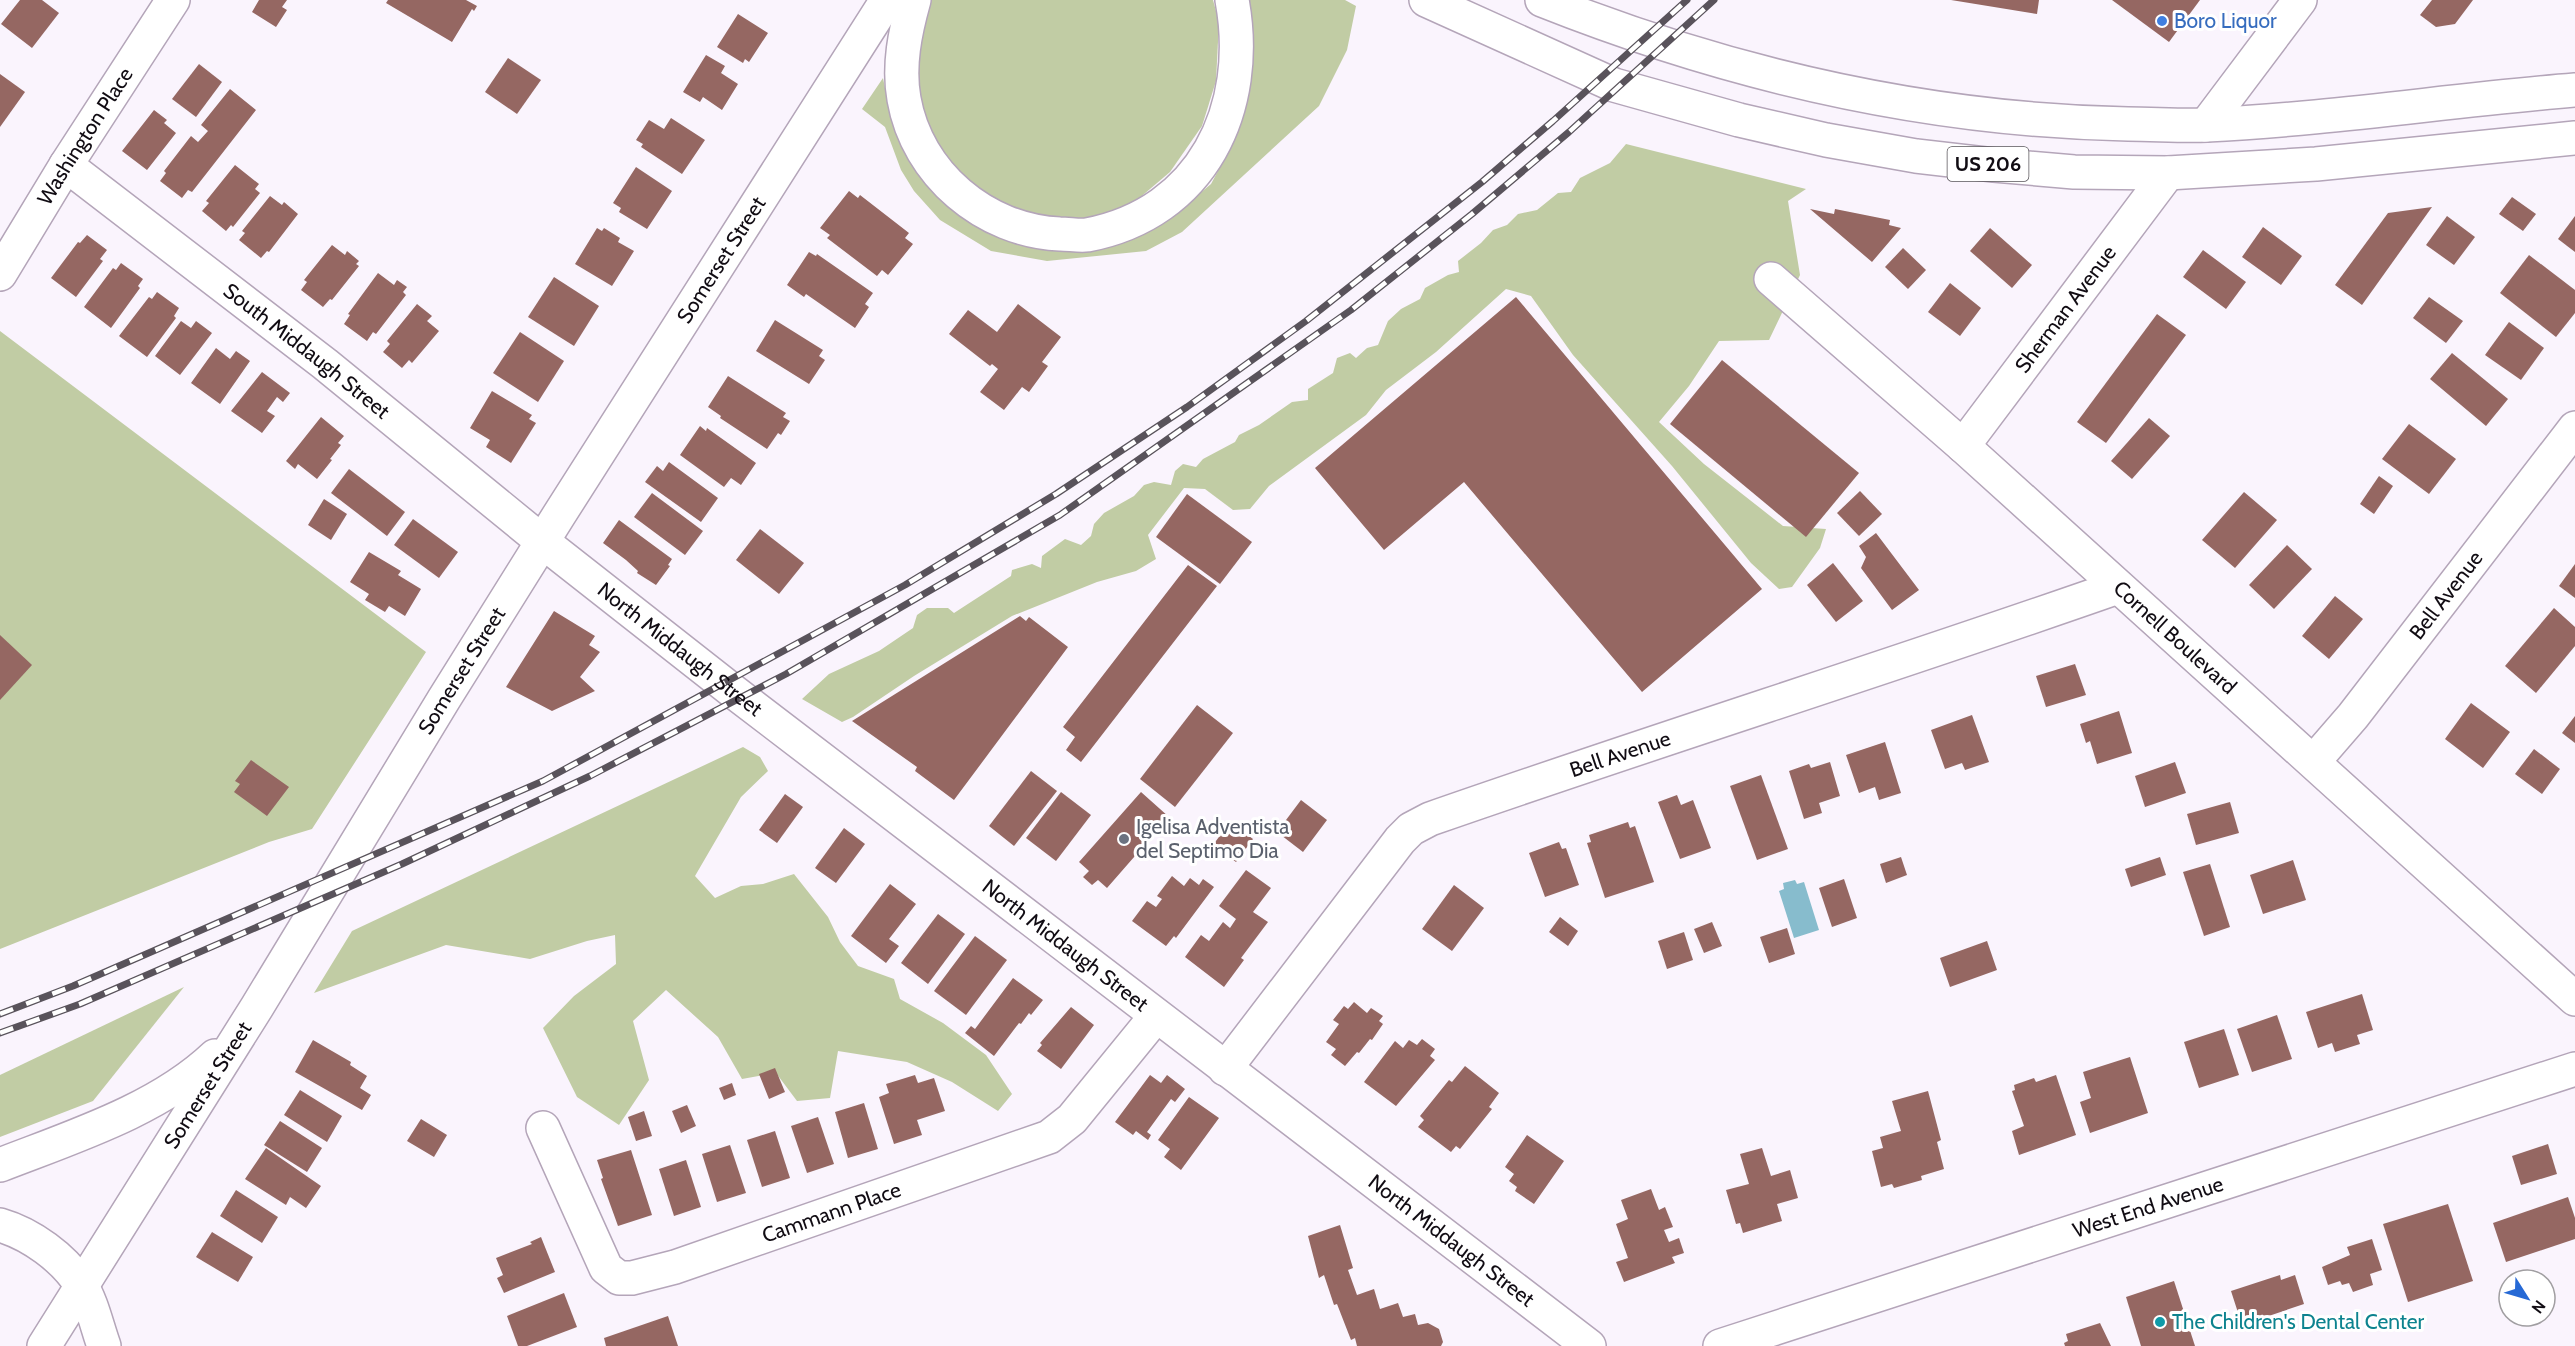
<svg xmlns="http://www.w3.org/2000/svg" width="2575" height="1346" viewBox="0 0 2575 1346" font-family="Cabin,sans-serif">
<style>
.green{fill:#c1cca4}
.water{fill:#87bccd}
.building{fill:#956762}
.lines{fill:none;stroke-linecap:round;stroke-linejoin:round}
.minor-casing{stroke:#b4a5b9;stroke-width:36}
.highway-casing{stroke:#b4a5b9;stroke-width:36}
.minor{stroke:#fff;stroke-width:33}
.highway{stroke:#fff;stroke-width:33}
.rail-casing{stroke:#59535b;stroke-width:7}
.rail{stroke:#fff;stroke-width:4.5;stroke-dasharray:14;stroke-linecap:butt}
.shop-dot{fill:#3f7fe0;stroke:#fff;stroke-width:2}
.worship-dot{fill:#6b7280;stroke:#fff;stroke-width:2}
.culture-dot{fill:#0f9aa8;stroke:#fff;stroke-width:2}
.labels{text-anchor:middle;stroke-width:6;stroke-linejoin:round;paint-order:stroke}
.shield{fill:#fff;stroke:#58555a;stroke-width:1.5}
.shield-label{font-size:20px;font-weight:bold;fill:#110c13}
.shop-label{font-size:21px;fill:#366cbe;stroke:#fff;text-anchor:start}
.street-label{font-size:21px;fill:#110c13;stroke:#fff}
.worship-label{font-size:21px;fill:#5b616d;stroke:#fff;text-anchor:start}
.culture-label{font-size:21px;fill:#0d838f;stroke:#fff;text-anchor:start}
</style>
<rect width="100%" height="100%" fill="#faf4fd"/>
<g class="green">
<path d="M931,0h282l6,22 -3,59 -14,45 -32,46 -40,34 -50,14 -61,-5 -47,-28 -26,-27 -16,-24 -17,-52 11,-70z"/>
<path d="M1245,0h100l11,6 -9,44 -28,56 -137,126 -36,19 -99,10 -56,-10 -51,-31 -26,-29 -13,-21 -16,-43 -23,-18 21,-31 6,30 15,38 28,44 33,29 33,17 177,-22 36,-30 24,-45 13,-62z"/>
<path d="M1626,144l180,45 -18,12 12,74 -31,65 -50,1 -30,45 -30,36 45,42 79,62 43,3 -6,19 -28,39 -13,2 -28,-26 -79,-97 -99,-111 -42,-59 -25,-7 -70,63 -50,38 -20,25 -97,71 -19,23 -17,1 -28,-21 -21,-1 -36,47 8,24 -20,12 -39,11 -85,34 -98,60 -61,41 -11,5 -40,-23 27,-25 50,-23 34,-23 4,-13 10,-7h21l6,5 57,-37 1,-6 20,-6 9,4 1,-12 23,-17 16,6 10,-9 3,-12 10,-11 30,-17 10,-11 10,-3 17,3 4,-14 8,-7 13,3 7,-8 32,-17 4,-7 20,-10 33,-23 16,-2v-11l25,-16 4,-15 13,-5 6,5 11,-10 11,-3 10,-24 13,-12 19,-10 5,-11 23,-13 11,-3 -1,-11 23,-18 12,-13 14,-5 11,-11 19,-4 21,-17 13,-1 9,-14 30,-15z"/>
<path d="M0,331l426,321 -114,177 -43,13 -269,107z"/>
<path d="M743,747l17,10 8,14 -27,26 -46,79 20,22 26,-12 22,-2 31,-10 34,43 12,25 18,24 36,13 6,20 43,24 43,32 26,39 -14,17 -46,-29 -45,-20 -69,-11 -8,47 -33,3 -21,-28 -34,6 -24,-42 -52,-47 -33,31 16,59 -30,45 -42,-28 -34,-69 31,-32 42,-32 -1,-29 -28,6 -57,18 -84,-14 -132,48 38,-62z"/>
<path d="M184,987l-91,114 -93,36v-62z"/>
</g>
<path class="water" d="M1795,880l2,4 7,-2 15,48 -25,8 -15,-47 5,-2 -1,-6z"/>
<g class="building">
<path d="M20,0h22l17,13 -27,35 -31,-24z"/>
<path d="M259,0h28l-5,7 5,3 -11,17 -24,-15z"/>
<path d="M388,0h78l11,6 -3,5 -2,-2 -20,33 -66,-39z"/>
<path d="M1951,0h88l-2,14z"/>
<path d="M2112,0h88l-31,42z"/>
<path d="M2432,0h41l-18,24 -19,3 -16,-12z"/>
<path d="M738,14l30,19 -19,29 -4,-3 -2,4 -26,-16z"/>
<path d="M706,55l19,11 -4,7 17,11 -16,26 -19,-13 -3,5 -17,-10z"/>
<path d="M508,58l33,22 -24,34 -32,-22z"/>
<path d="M199,64l23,18 -26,35 -24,-18z"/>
<path d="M0,74l25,18 -25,35z"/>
<path d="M230,89l26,21 -64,82 -4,-2 -6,8 -22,-17 6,-8 -2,-2 27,-35 7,6 10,-11 -7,-6z"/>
<path d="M154,110l13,10 -3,3 12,10 -29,37 -25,-19z"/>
<path d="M671,118l34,22 -23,34 -41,-27 2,-3 -7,-4 13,-20 15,9z"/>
<path d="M235,165l24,19 -4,5 5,4 -27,34 -2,-2 -5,6 -24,-20 7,-8 -3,-2z"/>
<path d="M636,167l36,24 -25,38 -28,-17 2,-4 -8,-5z"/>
<path d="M849,191l9,7 2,-3 49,38 -4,5 8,6 -25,31 -6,-5 -5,6 -50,-38 3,-3 -10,-7z"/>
<path d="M270,196l12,9 2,-3 14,12 -29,38 -2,-1 -6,7 -22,-18 6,-7 -3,-2z"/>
<path d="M2512,197l24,17 -13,17 -24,-17z"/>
<path d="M2432,207l-70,98 -27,-20 53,-72z"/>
<path d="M1810,209l24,5 1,-5 55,11 -1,5 12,3 -29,34z"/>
<path d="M2447,216l28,21 -21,28 -28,-20z"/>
<path d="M2575,216v36l-17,-13z"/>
<path d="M2263,227l39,29 -21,29 -39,-28z"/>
<path d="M597,228l5,3 2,-3 16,10 -2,4 16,9 -22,35 -37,-22z"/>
<path d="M1990,228l42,37 -20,23 -42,-37z"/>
<path d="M87,235l20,15 -7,9 3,2 -27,36 -25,-19 27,-36 2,1z"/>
<path d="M332,245l13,10 2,-4 12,10 -3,3 3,2 -27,34 -2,-1 -7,8 -22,-17 6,-8 -3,-2z"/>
<path d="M1903,248l23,22 -18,19 -23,-22z"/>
<path d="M2203,250l43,32 -20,27 -43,-32z"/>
<path d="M809,252l7,4 1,-2 56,39 -8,11 4,3 -14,21 -49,-34 -2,3 -17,-12z"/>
<path d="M2529,255l46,35v23l-19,24 -56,-44z"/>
<path d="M121,263l22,16 -5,7 2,2 -29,40 -27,-21 29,-39 3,2z"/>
<path d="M378,273l16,12 3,-5 10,7 -4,5 3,3 -30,39 -3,-2 -6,9 -23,-17 6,-9 -2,-1z"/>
<path d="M554,277l45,29 -25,40 -46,-29z"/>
<path d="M1950,283l31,25 -21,28 -32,-24z"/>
<path d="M157,292l22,16 -5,8 2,2 -29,39 -28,-21 30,-39 3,2z"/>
<path d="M1516,297l246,292 -120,103 -178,-210 -80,68 -69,-82z"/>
<path d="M2429,297l34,24 -17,22 -33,-25z"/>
<path d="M417,304l15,12 -5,5 12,10 -27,32 -3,-3 -7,8 -19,-16 7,-8 -3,-3z"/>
<path d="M1018,304l43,33 -19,25 6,4 -19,26 -7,-5 -18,23 -24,-18 18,-23 -6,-5 -2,2 -41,-32 19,-24 29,22z"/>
<path d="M2157,314l29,21 -80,108 -29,-21z"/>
<path d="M775,320l48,30 -4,6 6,4 -16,24 -53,-33z"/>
<path d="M181,321l10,7 5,-7 16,12 -32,42 -25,-19z"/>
<path d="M2509,322l35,26 -23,32 -36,-25z"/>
<path d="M520,332l44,29 -26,41 -45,-29z"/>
<path d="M216,348l14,11 6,-8 14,10 -30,43 -29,-21z"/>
<path d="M2452,353l56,46 -22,27 -56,-47z"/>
<path d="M1722,360l137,113 -53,64 -136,-113z"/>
<path d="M262,372l28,21 -7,9 -6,-5 -10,14 8,5 -13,17 -31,-22z"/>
<path d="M728,376l58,37 -3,4 7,4 -9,14 -3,-2 -11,16 -47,-31 1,-2 -13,-9z"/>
<path d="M492,391l40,24 -3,4 7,4 -25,40 -25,-16 4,-7 -20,-12z"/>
<path d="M321,417l23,19 -6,7 3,2 -11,14 2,1 -15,19 -19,-15 -3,5 -9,-8z"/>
<path d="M2149,418l21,18 -38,43 -21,-18z"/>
<path d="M2409,424l47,35 -27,35 -47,-35z"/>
<path d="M700,426l6,5 1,-3 49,35 -15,22 -10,-7 -7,9 -44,-32z"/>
<path d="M669,462l49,36 -17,24 -56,-40 12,-16 6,5z"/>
<path d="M349,469l56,43 -18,24 -56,-43z"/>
<path d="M2379,476l14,10 -19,28 -14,-10z"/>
<path d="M1860,491l22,23 -23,22 -22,-23z"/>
<path d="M2244,492l33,28 -42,48 -33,-28z"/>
<path d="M652,493l51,38 -18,24 -51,-38z"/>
<path d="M1187,494l65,48 -32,42 -64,-47z"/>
<path d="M324,499l23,15 -16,26 -23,-15z"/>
<path d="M413,519l45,33 -19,26 -45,-33z"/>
<path d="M619,520l53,39 -4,6 2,1 -14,19 -19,-12 1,-2 -12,-11 -23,-17z"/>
<path d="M760,529l44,34 -25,31 -43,-34z"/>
<path d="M1876,533l43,57 -27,20 -31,-42 5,-11 -7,-11z"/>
<path d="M2287,545l25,24 -38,40 -25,-24z"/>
<path d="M369,552l32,19 -3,4 23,14 -16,27 -16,-10 -4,6 -20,-12 4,-6 -19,-12z"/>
<path d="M1833,563l30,38 -27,21 -29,-37z"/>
<path d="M2575,564v34l-16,-12z"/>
<path d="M1188,565l29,21 -136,176 -15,-12 9,-13 -12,-10z"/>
<path d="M2335,596l28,23 -34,40 -27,-23z"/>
<path d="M2554,608l21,19v19l-39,47 -31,-27z"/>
<path d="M554,611l41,25 -6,9 11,7 -20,25 15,14 -43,20 -46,-24z"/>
<path d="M1020,616l6,5 3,-4 39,30 -114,153 -39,-29 2,-4 -65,-46z"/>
<path d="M0,635l32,30 -32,35z"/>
<path d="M2075,664l11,31 -40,12 -10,-31z"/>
<path d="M2471,703l39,29 -27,36 -38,-29z"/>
<path d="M1197,705l36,28 -58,74 -35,-28z"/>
<path d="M2119,711l13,42 -35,11 -7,-23 -4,2 -6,-19z"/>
<path d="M1972,715l17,47 -24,8 -3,-7 -17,6 -14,-39z"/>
<path d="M2575,716v27l-13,-10z"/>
<path d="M1885,742l16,51 -22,7 -4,-13 -16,6 -13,-38z"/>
<path d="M2534,749l26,20 -18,25 -27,-20z"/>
<path d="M251,760l38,27 -22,29 -33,-24 6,-8 -5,-3z"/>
<path d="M1830,762l10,34 -21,7 3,10 -18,6 -15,-48 20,-7 2,4z"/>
<path d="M2175,762l11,31 -41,14 -10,-31z"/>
<path d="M1031,771l26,20 -43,55 -25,-20z"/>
<path d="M1761,775l27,74 -31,11 -27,-74z"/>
<path d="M1061,792l30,23 -35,46 -30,-23z"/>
<path d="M1141,792l28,25 -62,71 -9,-8 -6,5 -9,-8 6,-6 -10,-9z"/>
<path d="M785,794l18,13 -26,36 -18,-13z"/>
<path d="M1677,795l4,10 12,-5 18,48 -31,11 -22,-57z"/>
<path d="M1301,800l26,20 -24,32 -26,-20z"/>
<path d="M2230,802l9,31 -43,12 -9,-31z"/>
<path d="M1230,822l23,17 -17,23 -23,-17z"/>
<path d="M1628,822l2,6 5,-2 19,56 -49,16 -18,-55 4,-1 -2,-7z"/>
<path d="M844,828l21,16 -29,39 -21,-15z"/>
<path d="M1559,842l3,7 4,-1 13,37 -34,12 -16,-44z"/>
<path d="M1901,857l6,18 -21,8 -6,-19z"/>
<path d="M2160,857l6,18 -35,12 -6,-18z"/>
<path d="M2293,860l13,40 -43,14 -13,-39z"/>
<path d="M2210,864l20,63 -26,9 -21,-64z"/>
<path d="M1246,870l25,18 -18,24 15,10 -27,36 3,2 -20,27 -39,-30 16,-22 8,6 14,-19 7,6 6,-9 -17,-13z"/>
<path d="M1172,876l12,10 6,-8 9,7 4,-6 11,8 -38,51 -2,-2 -8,10 -34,-25 15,-20 9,6 6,-8 -5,-3z"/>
<path d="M1844,879l13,39 -25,9 -13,-39z"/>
<path d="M890,884l26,20 -27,35 10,7 -13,17 -35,-27z"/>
<path d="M1454,885l30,23 -32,43 -30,-22z"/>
<path d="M938,914l27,20 -37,50 -27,-21z"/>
<path d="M1560,917l18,14 -10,15 -19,-14z"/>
<path d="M1712,922l10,24 -18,7 -10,-24z"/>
<path d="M1787,928l8,26 -26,9 -9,-26z"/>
<path d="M1684,932l9,28 -26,9 -9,-28z"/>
<path d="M975,936l32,24 -41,55 -32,-24z"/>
<path d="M1987,941l10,29 -47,17 -10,-29z"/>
<path d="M1013,978l30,22 -12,15 -2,-2 -8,11 -2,-1 -25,33 -29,-23 6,-7 4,3z"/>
<path d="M2362,994l11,36 -16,5 3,9 -25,8 -3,-9 -14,5 -12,-36z"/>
<path d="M1354,1002l13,11 4,-5 12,8 -4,5 4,3 -11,16 -2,-1 -11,14 -2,-1 -12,14 -14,-11 5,-6 -10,-7 13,-18 -6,-4 11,-14 4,3z"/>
<path d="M1071,1007l23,18 -33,44 -24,-18 5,-6 -2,-2z"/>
<path d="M2277,1015l15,44 -40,13 -15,-43z"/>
<path d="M2224,1029l15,46 -40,13 -15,-46z"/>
<path d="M1422,1039l13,10 -5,7 5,4 -39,46 -32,-24 31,-41 8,7 6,-8 8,5z"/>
<path d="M313,1040l38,22 -1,3 17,11 -7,12 11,7 -9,15 -67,-38z"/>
<path d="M2130,1057l18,56 -58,20 -10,-31 11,-4 -8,-26z"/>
<path d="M1465,1066l34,27 -10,14 3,2 -32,40 -4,-3 -5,6 -33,-25 6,-7 -4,-4 29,-36 3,2z"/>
<path d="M775,1068l10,24 -16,7 -10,-25z"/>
<path d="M915,1075l3,8 16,-5 11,33 -28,9 5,15 -28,9 -15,-47 10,-4 -3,-9z"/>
<path d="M1150,1075l11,8 6,-8 18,14 -10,13 -4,-3 -24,33 4,3 -3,5 -12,-9 -3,4 -18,-13z"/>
<path d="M2056,1075l20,60 -57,20 -7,-24 12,-5 -12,-35 3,-1 -1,-5 20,-7 2,4z"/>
<path d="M732,1083l4,12 -12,5 -5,-12z"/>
<path d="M300,1090l42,26 -15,26 -43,-27z"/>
<path d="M1928,1091l13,49 -4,2 7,27 -23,7 1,4 -28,8 -2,-4 -11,3 -9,-36 11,-3 -3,-11 21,-6 -9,-30z"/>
<path d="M1189,1097l30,21 -38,52 -17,-13 6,-8 -12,-9z"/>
<path d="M864,1103l14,46 -30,9 -13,-46z"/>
<path d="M687,1105l9,21 -15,7 -9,-22z"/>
<path d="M644,1111l8,25 -16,5 -8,-24z"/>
<path d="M818,1117l16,47 -27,9 -16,-47z"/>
<path d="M421,1119l26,16 -13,22 -27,-16z"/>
<path d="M280,1121l42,27 -15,24 -43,-27z"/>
<path d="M775,1131l15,47 -28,9 -15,-47z"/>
<path d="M1527,1135l37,26 -30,43 -19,-13 2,-4 -8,-6 5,-7 -9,-7z"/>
<path d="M2548,1144l9,30 -36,11 -9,-29z"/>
<path d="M730,1145l16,48 -29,9 -15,-48z"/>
<path d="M266,1148l55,38 -15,22 -16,-11 -4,8 -41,-26z"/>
<path d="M1762,1148l9,28 19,-6 8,28 -21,6 5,17 -39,12 -3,-10 -4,1 -10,-34 23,-6 -9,-30z"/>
<path d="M631,1150l21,65 -34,11 -17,-47 2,-1 -6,-18z"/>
<path d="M686,1160l15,47 -27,9 -15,-47z"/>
<path d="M1651,1189l8,21 6,-3 8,20 -9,3 5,12 10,-4 5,15 -12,4 3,6 -51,19 -8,-20 12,-4 -12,-34 12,-5 -7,-19z"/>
<path d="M236,1190l42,27 -16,26 -42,-27z"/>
<path d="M2568,1197l7,21v21l-69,23 -13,-39z"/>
<path d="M2448,1204l25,77 -65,21 -25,-78z"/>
<path d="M1340,1225l13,43 -5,2 9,25 17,-6 6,20 18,-6 5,14 12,-3 3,11 10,-2 11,6 4,13 -2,4h-84l-2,-8 -4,2 -14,-36 -3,1 -10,-30 -5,3 -11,-42z"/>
<path d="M212,1232l41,25 -15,25 -42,-25z"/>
<path d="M541,1237l14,35 -51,21 -7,-15 6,-3 -7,-17 36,-14 -2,-2z"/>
<path d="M2372,1239l10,31 -12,4 3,11 -20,7 -4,-9 -7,2 -2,-4 -12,4 -6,-18 28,-12 -3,-8z"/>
<path d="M2280,1275l1,5 14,-5 9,29 -62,21 -11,-34z"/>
<path d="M2174,1281l21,65h-54l-15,-49z"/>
<path d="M564,1293l13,34 -50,19h-9l-11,-30z"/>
<path d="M668,1316l10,30h-72l-2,-8z"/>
<path d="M2100,1323l11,23h-46l-1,-3 4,-2 -2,-7z"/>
</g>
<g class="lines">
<defs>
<g id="minor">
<path d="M2206,125l94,-125"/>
<path id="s1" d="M66,165l259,199 218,178 191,150 855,654"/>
<path id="s2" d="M0,274l66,-109 107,-165"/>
<path id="s3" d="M1771,279l192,167 612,553"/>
<path id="s4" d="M1963,446l205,-273"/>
<path id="s5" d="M2314,761l39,-45 222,-288"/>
<path id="s6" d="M1225,1069l175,-229 11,-11 19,-10c229,-80 460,-152 688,-232"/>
<path id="s7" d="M543,1128l63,140 13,10h13l43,-11 374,-130 23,-18 84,-103"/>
<path d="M0,1165c72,-28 158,-55 215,-109"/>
<path d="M0,1225c31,9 64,33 81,60 11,17 16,42 23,61"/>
<path id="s8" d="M44,1346l213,-339 187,-308 115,-184 328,-515"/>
<path id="s9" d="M1720,1346l855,-277"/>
</g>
<g id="highway">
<path d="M914,0c-9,32 -16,66 -10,99 13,75 81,132 156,135 9,0 19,2 27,1 116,-22 165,-127 145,-235"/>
<path d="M1426,0l188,85 125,35 87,20 90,16 78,9 80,7 94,1 148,-9 259,-26"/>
<path d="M1542,0c189,75 382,120 586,124 26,0 53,2 79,1 123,-6 245,-25 368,-35"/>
</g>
</defs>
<use href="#minor" class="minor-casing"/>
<use href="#highway" class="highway-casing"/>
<use href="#minor" class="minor"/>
<use href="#highway" class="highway"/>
<defs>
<g id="rail">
<path d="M0,1014l73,-28 470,-205 362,-196 151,-91 131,-87 119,-86 176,-139 71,-61 134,-121"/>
<path d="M0,1033l80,-29 322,-140 188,-88 196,-102 274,-159 291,-205 121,-96 97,-82 145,-132"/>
</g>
</defs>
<use href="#rail" class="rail-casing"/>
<use href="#rail" class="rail"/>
</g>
<circle class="shop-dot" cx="2162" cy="21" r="6"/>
<circle class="worship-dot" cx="1124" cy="839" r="6"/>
<circle class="culture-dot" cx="2160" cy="1322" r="6"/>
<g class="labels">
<rect class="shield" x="1947.5" y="147" width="81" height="34" rx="4.5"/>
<g class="shield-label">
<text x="1988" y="171">US 206</text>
</g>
<g class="shop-label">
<text x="2174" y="28">Boro Liquor</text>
</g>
<g class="street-label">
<text dy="7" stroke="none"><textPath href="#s2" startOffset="162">Washington Place</textPath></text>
<text dy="7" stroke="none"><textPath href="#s8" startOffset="1280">Somerset Street</textPath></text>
<text dy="7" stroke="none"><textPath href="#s4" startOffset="171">Sherman Avenue</textPath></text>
<text dy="7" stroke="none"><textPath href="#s1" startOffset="304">South Middaugh Street</textPath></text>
<text dy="7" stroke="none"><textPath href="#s5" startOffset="212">Bell Avenue</textPath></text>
<text dy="7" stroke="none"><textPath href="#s3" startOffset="540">Cornell Boulevard</textPath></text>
<text dy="7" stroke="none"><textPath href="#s1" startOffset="782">North Middaugh Street</textPath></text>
<text dy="7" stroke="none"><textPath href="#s8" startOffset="794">Somerset Street</textPath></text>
<text dy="7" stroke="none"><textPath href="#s6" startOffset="526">Bell Avenue</textPath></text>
<text dy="7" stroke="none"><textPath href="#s1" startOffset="1268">North Middaugh Street</textPath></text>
<text dy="7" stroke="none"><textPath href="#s8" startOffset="308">Somerset Street</textPath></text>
<text dy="7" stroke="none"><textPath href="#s9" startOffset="450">West End Avenue</textPath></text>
<text dy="7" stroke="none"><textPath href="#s7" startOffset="393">Cammann Place</textPath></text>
<text dy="7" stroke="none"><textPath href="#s1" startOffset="1754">North Middaugh Street</textPath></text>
</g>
<g class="worship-label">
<text x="1136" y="834">Igelisa Adventista<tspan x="1136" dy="24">del Septimo Dia</tspan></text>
</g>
<g class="culture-label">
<text x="2172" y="1329">The Children's Dental Center</text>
</g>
</g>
<g transform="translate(2527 1298) rotate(127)"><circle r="28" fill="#ffffff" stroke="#a09ea1" stroke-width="1.5"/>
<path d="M0-4.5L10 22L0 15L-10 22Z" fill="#2669d5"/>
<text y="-9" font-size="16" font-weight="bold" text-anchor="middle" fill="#110c13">N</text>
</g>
</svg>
